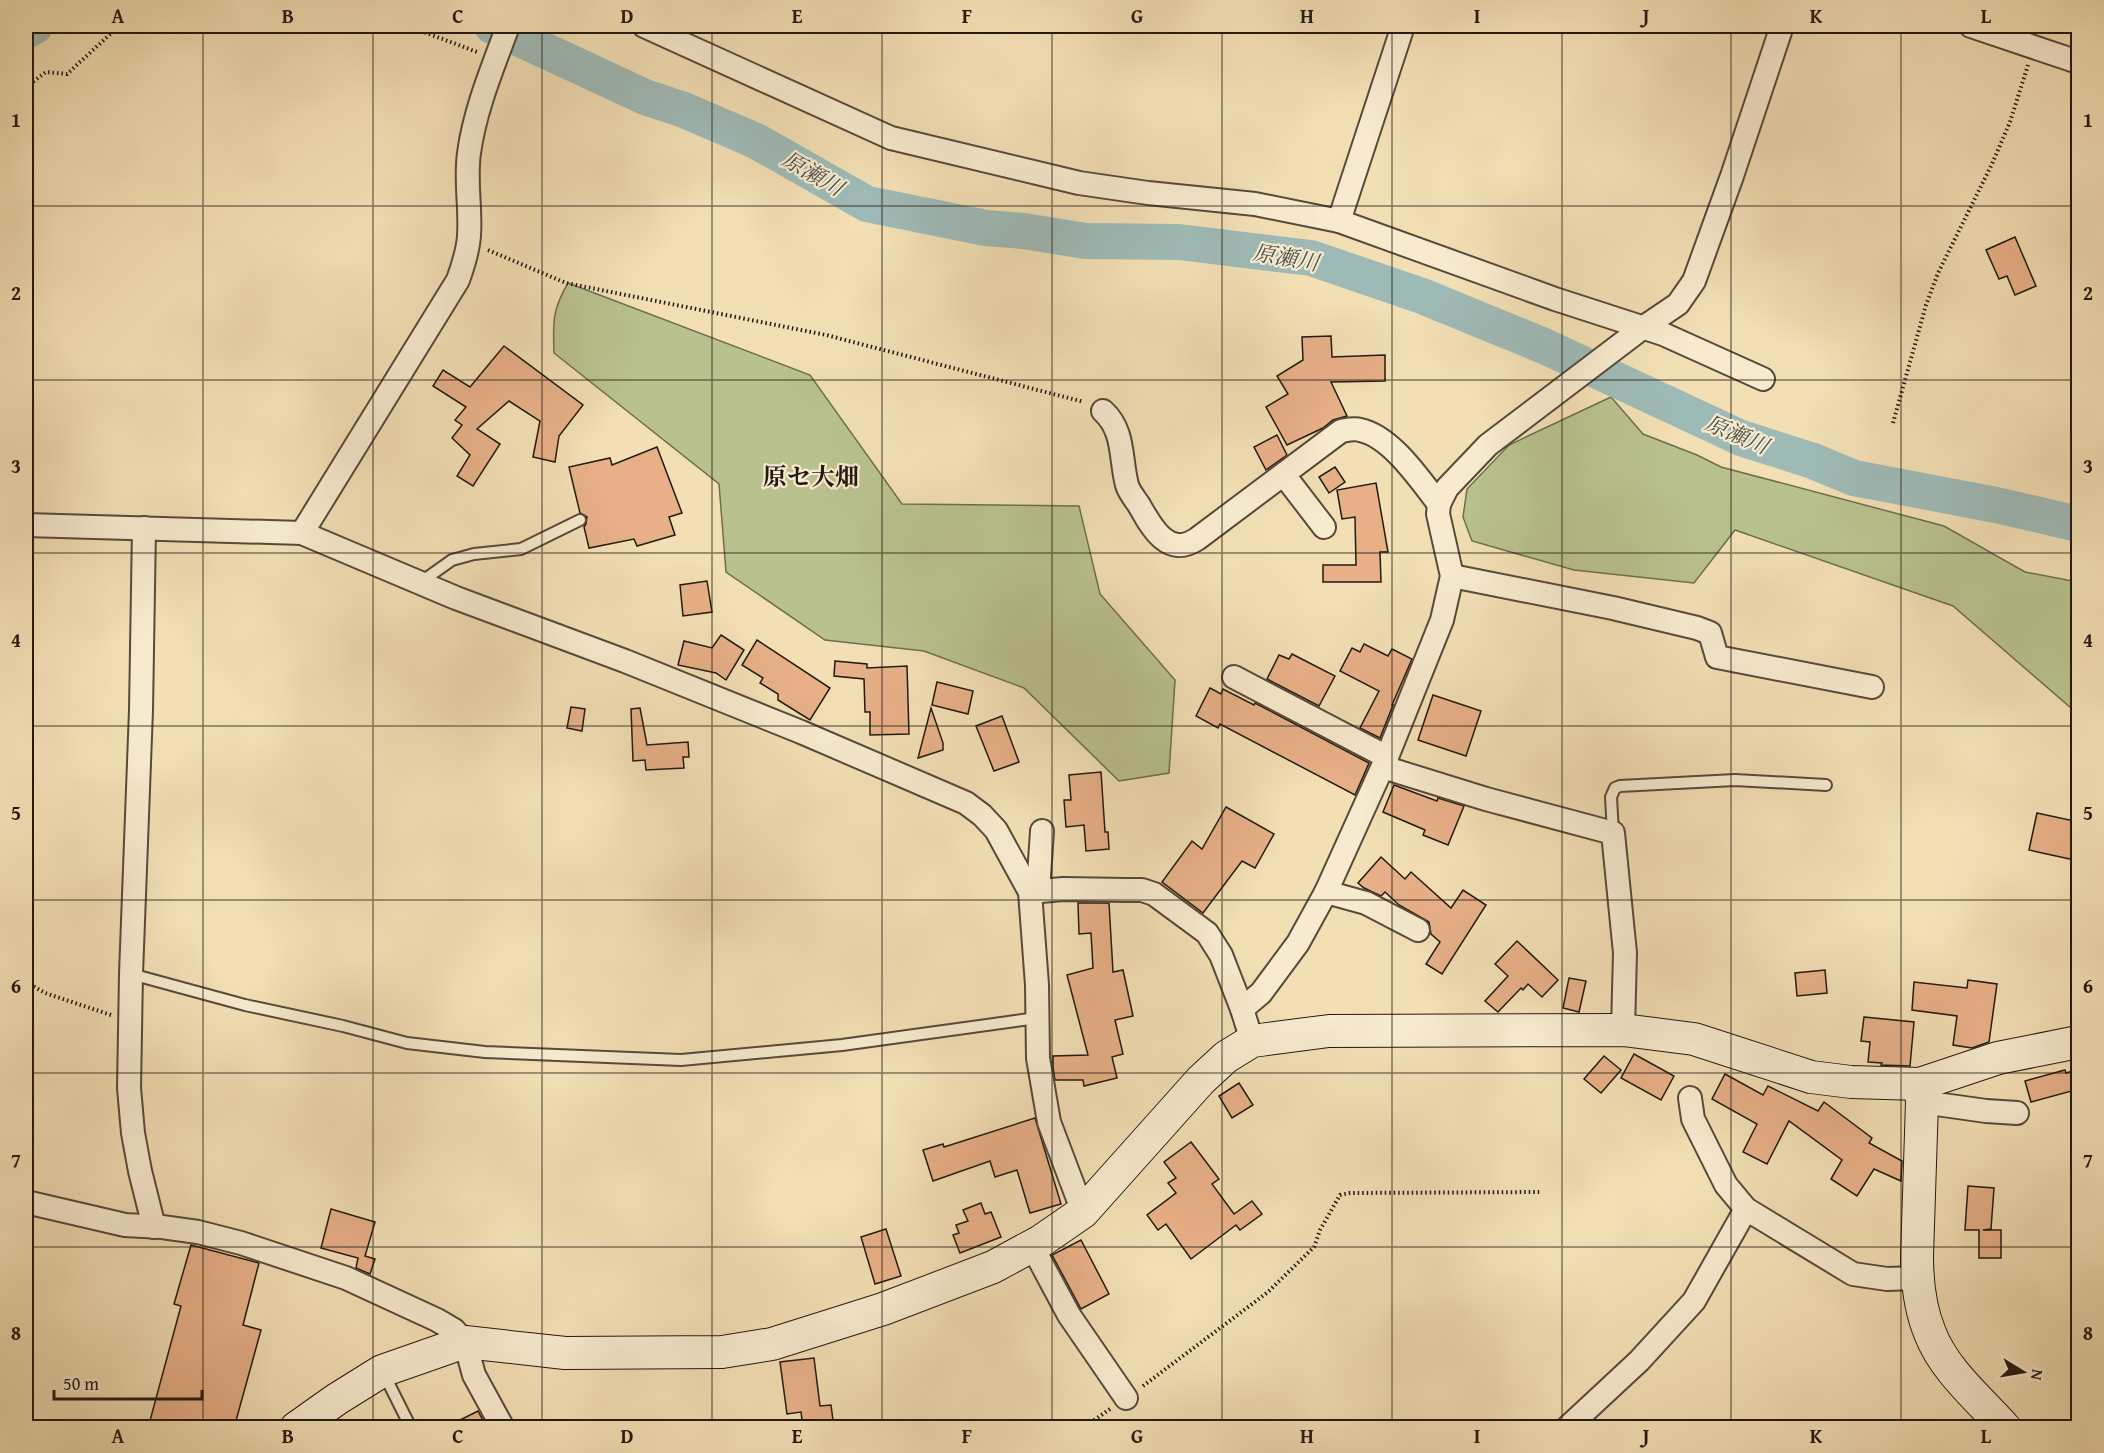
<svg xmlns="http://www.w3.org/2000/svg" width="2104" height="1453" viewBox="0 0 2104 1453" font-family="'Gentium Book Plus','Noto Serif JP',serif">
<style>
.green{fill:#b9c28e;stroke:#6e6e50;stroke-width:1.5}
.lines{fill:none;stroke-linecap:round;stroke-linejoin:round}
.river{stroke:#9ebab6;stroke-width:36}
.building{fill:#e8b087;stroke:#221911;stroke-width:1.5}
.lane-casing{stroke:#564a3a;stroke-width:14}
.street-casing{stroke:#564a3a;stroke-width:26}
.secondary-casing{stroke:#221911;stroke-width:34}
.path{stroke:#221911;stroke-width:4;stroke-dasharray:1.5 3;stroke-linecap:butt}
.lane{stroke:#f7eace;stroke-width:10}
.street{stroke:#f7eace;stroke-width:22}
.secondary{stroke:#f7eace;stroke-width:32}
.grid{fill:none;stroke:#221911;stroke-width:1.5;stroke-opacity:0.55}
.labels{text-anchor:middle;stroke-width:4.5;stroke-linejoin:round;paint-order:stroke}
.water-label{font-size:22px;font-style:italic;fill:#4d514b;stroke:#f7eace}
.quarter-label{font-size:24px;font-weight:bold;fill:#221911;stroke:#f7eace}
.neatline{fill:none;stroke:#221911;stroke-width:2}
.grid-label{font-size:20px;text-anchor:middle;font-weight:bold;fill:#221911}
</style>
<rect width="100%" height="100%" fill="#f2dfb4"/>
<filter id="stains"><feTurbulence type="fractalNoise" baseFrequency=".00333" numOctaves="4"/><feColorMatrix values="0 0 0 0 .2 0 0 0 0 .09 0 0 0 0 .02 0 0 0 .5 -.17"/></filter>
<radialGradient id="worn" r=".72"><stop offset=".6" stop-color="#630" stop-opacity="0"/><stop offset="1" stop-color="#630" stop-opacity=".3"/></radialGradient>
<g class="green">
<path d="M568,283l242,92 92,129 177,2 21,88 75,86 -6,93 -50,8 -95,-93 -100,-37 -99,-11 -99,-68 -7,-88 -165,-131c-1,-30 -2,-43 14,-70z"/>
<path d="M1611,397l32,37 54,21 24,12 223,59 81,46 53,10v132l-125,-108 -218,-76 -41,53 -120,-13 -102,-29 -9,-24 4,-28 42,-44z"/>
</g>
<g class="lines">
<g class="river">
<path d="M492,26l153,71 39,13 72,31 111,63 119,24 38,3 61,10 94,1 132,16 111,38 122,50 197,92 72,23 41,17 142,27 82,19"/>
<path d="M26,31l9,-5"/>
</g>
</g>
<g class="building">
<path d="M2015,237l21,49 -21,9 -8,-19 -8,3 -13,-29z"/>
<path d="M1331,336l1,21 53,-2v26l-54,1 16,34 -14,4 -10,8 -36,17 -21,-38 22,-13 -11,-18 26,-16 -1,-23z"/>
<path d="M504,346l79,59 -24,31 -4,26 -22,-5 7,-36 -31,-20 -32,28 23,15 -27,42 -16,-10 13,-21 -18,-17 10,-13 -7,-5 11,-13 -33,-21 10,-16 27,17z"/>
<path d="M1277,435l10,20 -21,15 -12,-23z"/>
<path d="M657,447l25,66 -13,4 6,18 -38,11 -3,-7 -45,9 -5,-21 2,-3 1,-7 -7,-4 -11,-46 41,-9 2,7z"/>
<path d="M1335,467l10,15 -16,11 -10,-16z"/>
<path d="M1376,483l12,69h-8l1,30h-58v-17h33l-1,-48 -13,2 -5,-29z"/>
<path d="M707,581l5,31 -29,4 -3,-31z"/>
<path d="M721,635l23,15 -18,30 -10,-7 -38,-8 6,-24 28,7z"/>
<path d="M757,640l73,48 -20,32 -32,-20v-6l-18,-11 3,-5 -21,-13z"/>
<path d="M1364,644l24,12 4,-7 20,10 -20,46h1l-13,33 -20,-10 19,-37 -39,-20 12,-23 8,4z"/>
<path d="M1292,654l43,22 -16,30 -52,-27 12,-24 10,4z"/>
<path d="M835,661l32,3v4l40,-2 2,68 -39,1v-23h-5l-1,-33 -30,-3z"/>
<path d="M937,682l36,9 -5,23 -36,-9z"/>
<path d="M1210,688l11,6 2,-5 31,16 1,-2 114,60 -14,32 -135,-71 -2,4 -22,-12z"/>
<path d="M1433,695l48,16 -15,45 -48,-16z"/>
<path d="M571,707l14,2 -3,22 -15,-3z"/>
<path d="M640,708l7,37 41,-3 1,15h-6l1,11 -38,2 -1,-10 -12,1 -2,-52z"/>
<path d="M931,708l12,35v7l-25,8z"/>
<path d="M1002,716l17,46 -25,9 -18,-45z"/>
<path d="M1101,772l4,60h3l1,17 -23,2 -2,-26 -18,2 -2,-27h7l-2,-25z"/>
<path d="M1394,785l43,16 1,-3 26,8 -16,39 -25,-10 2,-5 -42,-18z"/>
<path d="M1226,807l48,27 -19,34 -13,-7 -39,52 -41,-31 30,-41 10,8z"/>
<path d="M2037,813l42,9v39l-50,-11z"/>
<path d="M1381,857l24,22 6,-7 40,36 12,-18 23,15 -44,69 -16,-10 14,-22 -9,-8 -2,-12 -30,-17 -14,-13 -4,4 -17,-8 -6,-5z"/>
<path d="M1078,903h31l4,69 10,-2 10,46 -18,4 8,34 -11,3 5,21 -33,8 -1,-6h-28l-2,-13v-11l35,-1 -21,-80 26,-7 -2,-35 -12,1z"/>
<path d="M1517,941l41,39 -16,17 -14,-13 -5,6 -2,-2 -23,24 -13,-11 23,-25 -13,-12z"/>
<path d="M1825,970l2,23 -30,3 -2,-23z"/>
<path d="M1569,978l17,3 -7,31 -16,-4z"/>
<path d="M1968,980l29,4 -8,58 -17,6 -19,-3 4,-29 -45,-6 2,-28 53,6z"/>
<path d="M1864,1017l50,5 -4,44 -29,-1 1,-2 -14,-1 2,-20 -9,-1z"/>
<path d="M1634,1054l40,22 -13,24 -40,-22z"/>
<path d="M1604,1056l17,14 -20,23 -17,-14z"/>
<path d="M2079,1069v20l-48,13 -6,-21 40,-11 1,3z"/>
<path d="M1725,1074l38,21 5,-9 50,25 6,-9 48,36 -3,5 33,18 -1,20 -27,-12 -17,27 -26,-17 11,-19 -53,-39 -22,43 -24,-12 14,-28 -45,-25z"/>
<path d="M1239,1083l14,22 -21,13 -13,-22z"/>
<path d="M1035,1118l26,86 -31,9 -13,-43 -22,7 -5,-16 -57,20 -10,-31 20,-6 1,3z"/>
<path d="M1191,1142l28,37 -7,5 22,30 18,-13 10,13 -22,16 -4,-5 -45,34 -25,-35 -8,6 -11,-15 29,-22 -8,-10 8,-5 -12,-16z"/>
<path d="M1968,1186l26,2 -3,41 -8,1h18v28h-22v-28h-14z"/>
<path d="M981,1203l4,11 6,-2 10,25 -41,16 -7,-18 6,-2 -3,-8 12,-4 -5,-11z"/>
<path d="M331,1209l44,13 -10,34 10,3 -5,15 -14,-6 2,-10 -37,-10z"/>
<path d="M886,1229l15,47 -26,8 -14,-47z"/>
<path d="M1081,1240l28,54 -28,15 -29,-54z"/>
<path d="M191,1245l68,18 -16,62 18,5 -27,98h-86l33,-122 -7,-2z"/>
<path d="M814,1358l6,48 11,-1 3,23h-31l-2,-16 -14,2 -7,-52z"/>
<path d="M478,1411l9,17h-43z"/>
</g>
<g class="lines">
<defs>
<g id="lane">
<path d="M421,582l31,-22 22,-6 47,-5 59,-29"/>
<path d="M1613,833l-2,-36 4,-9 5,-2 115,-6 91,5"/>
<path d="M131,974l114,31 98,21 64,17 78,9 196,8 161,-15 195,-27"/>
<path d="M384,1374l27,54"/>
</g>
<g id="street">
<path d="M644,26l247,112 188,45 69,10 107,11 84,17 216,78 108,35 100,45"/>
<path d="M1971,26l107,36"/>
<path d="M1339,221l64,-195"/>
<path d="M1103,411c22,20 17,48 24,74 2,7 8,14 12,20 13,23 29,53 58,34l144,-108c6,-1 13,-3 19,-1 31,6 60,50 79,74"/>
<path d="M1284,475l40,52"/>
<path d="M26,525l276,8 154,65 169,63 176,71 165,71 16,12 14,15 34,62 7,93 1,73 11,64 34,90"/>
<path d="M144,528l-3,182 -10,264 -2,114 4,45 7,38 14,56"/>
<path d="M302,533l156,-253c5,-14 10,-29 11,-44 2,-28 -4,-55 0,-83 6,-44 24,-86 39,-127"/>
<path d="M1452,576l161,32 84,20 13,5 7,24 155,30"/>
<path d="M1234,677l153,80"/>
<path d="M1383,767l103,32 127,34 12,120 -2,77"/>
<path d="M1038,891l4,-60"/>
<path d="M1030,892l33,-3 62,1h17l12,4 53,39 14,22 21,54 10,32"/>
<path d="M1326,892l40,11 52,27"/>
<path d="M1242,1009l19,-16 37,-50 28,-51 61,-135 55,-137 10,-44 -14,-62 1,-10 8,-16 41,-43 153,-116 37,-25 16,-23 38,-105 50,-150"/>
<path d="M1690,1098l3,21 33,66 20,24 107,65 34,5 30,-1"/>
<path d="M1922,1102l64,9 31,2"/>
<path d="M26,1202l99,23 37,2 36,5 43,11 105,35 91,42 17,10 11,12 9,33 29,53"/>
<path d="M1032,1246l37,69 57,83"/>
<path d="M1567,1428l72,-67 55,-60 52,-92"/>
</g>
<g id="secondary">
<path d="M1920,1084l2,18 -5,154c0,25 3,53 13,77 14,37 49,66 75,95"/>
<path d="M296,1428l41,-29 45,-28 83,-29 100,11 157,-1 50,-8 111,-35 110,-42 48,-26 42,-29 118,-132 25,-23 26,-16 8,-1 69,-9 294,-1 71,9 117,38 40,5 69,2 78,-26 80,-16"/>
</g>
</defs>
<use href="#lane" class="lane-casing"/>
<use href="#street" class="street-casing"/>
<use href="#secondary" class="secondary-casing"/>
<g class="path">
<path d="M344,26h7"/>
<path d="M408,26l69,26"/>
<path d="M26,87l20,-15 21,2 52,-48"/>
<path d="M488,250l78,33 260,52 258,67"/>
<path d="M1893,423l33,-118 12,-32 54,-109 18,-42 18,-57"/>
<path d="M26,982l19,11 66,22"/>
<path d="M1143,1386l125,-94 46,-45 6,-17 20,-35 10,-2 192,-1"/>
<path d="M1083,1428l27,-19"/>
</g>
<use href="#lane" class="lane"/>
<use href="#street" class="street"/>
<use href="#secondary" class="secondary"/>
</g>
<path class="grid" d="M203,26v1402M373,26v1402M542,26v1402M712,26v1402M882,26v1402M1052,26v1402M1222,26v1402M1392,26v1402M1562,26v1402M1731,26v1402M1901,26v1402M26,206h2052M26,380h2052M26,553h2052M26,726h2052M26,900h2052M26,1073h2052M26,1247h2052"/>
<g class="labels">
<g class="water-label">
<text transform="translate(813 173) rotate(30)" y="8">原瀬川</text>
<text transform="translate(1286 257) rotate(10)" y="8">原瀬川</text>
<text transform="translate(1737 434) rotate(23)" y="8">原瀬川</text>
</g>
<g class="quarter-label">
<text x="811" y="485">原セ大畑</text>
</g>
</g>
<rect width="2104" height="1453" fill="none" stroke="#f2dfb4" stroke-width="66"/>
<g transform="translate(2023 1372) rotate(101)" stroke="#f7eace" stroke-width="4.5" paint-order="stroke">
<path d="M0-4.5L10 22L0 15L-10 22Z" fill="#221911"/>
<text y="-9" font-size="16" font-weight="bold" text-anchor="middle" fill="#221911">N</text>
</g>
<path d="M54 1390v9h148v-9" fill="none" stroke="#221911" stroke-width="3"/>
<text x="63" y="1390" font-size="18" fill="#221911" stroke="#f7eace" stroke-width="4.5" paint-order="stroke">50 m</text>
<rect x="33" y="33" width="2038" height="1387" class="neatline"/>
<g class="grid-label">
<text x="118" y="23">A</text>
<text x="288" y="23">B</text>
<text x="458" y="23">C</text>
<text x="627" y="23">D</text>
<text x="797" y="23">E</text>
<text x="967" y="23">F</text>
<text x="1137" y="23">G</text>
<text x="1307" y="23">H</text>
<text x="1477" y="23">I</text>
<text x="1646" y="23">J</text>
<text x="1816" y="23">K</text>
<text x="1986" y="23">L</text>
<text x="16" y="127">1</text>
<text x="2088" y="127">1</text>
<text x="16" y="300">2</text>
<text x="2088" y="300">2</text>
<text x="16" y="473">3</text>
<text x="2088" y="473">3</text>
<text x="16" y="647">4</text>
<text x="2088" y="647">4</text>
<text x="16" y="820">5</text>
<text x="2088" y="820">5</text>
<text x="16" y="993">6</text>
<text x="2088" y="993">6</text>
<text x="16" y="1167">7</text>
<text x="2088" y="1167">7</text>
<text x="16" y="1340">8</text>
<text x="2088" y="1340">8</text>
<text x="118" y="1443">A</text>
<text x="288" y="1443">B</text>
<text x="458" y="1443">C</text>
<text x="627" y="1443">D</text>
<text x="797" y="1443">E</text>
<text x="967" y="1443">F</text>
<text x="1137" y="1443">G</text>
<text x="1307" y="1443">H</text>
<text x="1477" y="1443">I</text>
<text x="1646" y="1443">J</text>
<text x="1816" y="1443">K</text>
<text x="1986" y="1443">L</text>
</g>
<rect width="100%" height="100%" filter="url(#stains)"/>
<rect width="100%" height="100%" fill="url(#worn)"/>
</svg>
